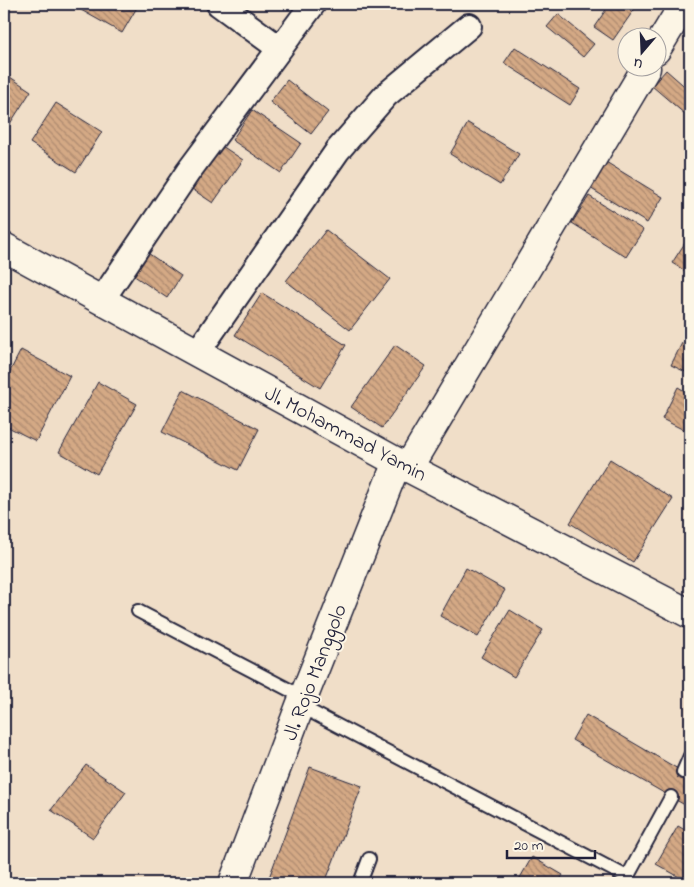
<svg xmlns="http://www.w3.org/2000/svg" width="694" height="887" viewBox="0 0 694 887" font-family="'Indie Flower',sans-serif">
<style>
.building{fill:url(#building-back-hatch);stroke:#22223b}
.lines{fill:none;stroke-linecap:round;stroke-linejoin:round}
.lane-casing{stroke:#22223b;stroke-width:16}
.street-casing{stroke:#22223b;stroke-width:28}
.secondary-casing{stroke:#22223b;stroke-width:31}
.lane{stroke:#fcf5e5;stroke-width:12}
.street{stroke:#fcf5e5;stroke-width:24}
.secondary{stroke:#fcf5e5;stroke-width:28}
.labels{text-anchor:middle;stroke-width:4;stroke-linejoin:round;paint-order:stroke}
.street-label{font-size:21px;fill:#22223b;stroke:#fcf5e5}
</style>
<defs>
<pattern id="building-back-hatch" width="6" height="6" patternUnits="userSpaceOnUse" patternTransform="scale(1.25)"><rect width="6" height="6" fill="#d4a985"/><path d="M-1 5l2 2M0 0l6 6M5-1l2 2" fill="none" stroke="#ac896e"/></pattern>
</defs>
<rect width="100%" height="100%" fill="#f0dec8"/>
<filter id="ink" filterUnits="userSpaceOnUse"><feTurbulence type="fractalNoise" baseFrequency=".02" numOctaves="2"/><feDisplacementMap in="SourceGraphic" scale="10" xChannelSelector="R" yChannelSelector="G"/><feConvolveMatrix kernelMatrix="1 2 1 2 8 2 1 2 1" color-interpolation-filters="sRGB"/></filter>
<g filter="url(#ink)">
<g class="building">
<path d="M85,4h54l-17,29 -41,-23z"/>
<path d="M610,4h28l-25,36 -19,-13z"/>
<path d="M558,14l36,30 -11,13 -36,-30z"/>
<path d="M515,47l65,42 -10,16 -66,-42z"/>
<path d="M666,70l24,21v19l-4,5 -34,-29z"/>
<path d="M4,73l27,18 -27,42z"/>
<path d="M287,80l41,32 -17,22 -41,-32z"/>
<path d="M56,103l46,29 -26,40 -46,-29z"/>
<path d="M252,110l49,33 -20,30 -49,-33z"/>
<path d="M468,123l51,31 -19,31 -50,-31z"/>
<path d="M219,144l24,16 -30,43 -24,-16z"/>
<path d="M601,159l62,38 -16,26 -62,-38z"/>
<path d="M589,196l54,34 -17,27 -54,-34z"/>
<path d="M326,230l64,49 -40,51 -64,-49z"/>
<path d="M690,235v39l-18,-11z"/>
<path d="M145,251l36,25 -14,22 -37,-25z"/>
<path d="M262,293l84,52 -26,43 -85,-53z"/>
<path d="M682,343l8,4v27l-19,-9z"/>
<path d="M395,345l31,21 -44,62 -31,-21z"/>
<path d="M21,350l49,26 -34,65 -32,-16v-42z"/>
<path d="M98,382l39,22 -40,70 -38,-22z"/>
<path d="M678,387l12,7v39l-28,-14z"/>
<path d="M183,390l76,39 -21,41 -76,-38z"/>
<path d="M610,459l63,40 -40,63 -63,-39z"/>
<path d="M466,568l39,22 -27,47 -38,-21z"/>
<path d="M510,610l33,20 -29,47 -33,-20z"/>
<path d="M586,715l104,61v32l-118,-68z"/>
<path d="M86,765l40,27 -33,46 -42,-28z"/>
<path d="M310,767l52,19 -37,97h-58z"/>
<path d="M678,826l12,7v50l-34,-19z"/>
<path d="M532,857l31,18 -5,8h-41z"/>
<path d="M450,877l10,6h-14z"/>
</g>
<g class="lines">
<defs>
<g id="lane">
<path d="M138,611l165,86"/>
<path d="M300,706l327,171"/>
<path d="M683,772l7,-16"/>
<path d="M360,883l9,-24"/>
<path d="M624,883l47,-86"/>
</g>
<g id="street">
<path d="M219,4l60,44"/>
<path d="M101,301l87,-129 125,-168"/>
<path d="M197,353l141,-203 48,-55 83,-69"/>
</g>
<g id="secondary">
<path d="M656,50l28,-46"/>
<path d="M4,247l393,215 293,152"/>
<path d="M408,468l238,-400"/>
<path d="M233,883l67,-177 97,-244"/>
</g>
</defs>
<use href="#lane" class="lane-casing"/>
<use href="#street" class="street-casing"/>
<use href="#secondary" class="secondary-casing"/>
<use href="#lane" class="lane"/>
<use href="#street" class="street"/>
<use href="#secondary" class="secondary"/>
</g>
</g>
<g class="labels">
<g class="street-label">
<text transform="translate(346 433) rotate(28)" y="7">Jl. Mohammad Yamin</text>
<text transform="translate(314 672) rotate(-69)" y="7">Jl. Rojo Manggolo</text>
</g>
</g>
<rect width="694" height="887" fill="none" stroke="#fcf5e5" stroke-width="20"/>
<rect x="10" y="10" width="674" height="867" fill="none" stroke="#22223b" stroke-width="2" filter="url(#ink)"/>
<g transform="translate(642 52) rotate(199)"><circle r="24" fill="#fcf5e5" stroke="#a5a1a1"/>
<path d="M0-4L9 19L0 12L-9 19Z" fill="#22223b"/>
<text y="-8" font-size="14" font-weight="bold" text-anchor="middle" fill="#22223b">U</text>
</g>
<path d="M507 850v8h88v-8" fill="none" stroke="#22223b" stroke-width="2.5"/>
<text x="514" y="850" font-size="15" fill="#22223b" stroke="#fcf5e5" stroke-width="4" paint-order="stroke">20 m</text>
</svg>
